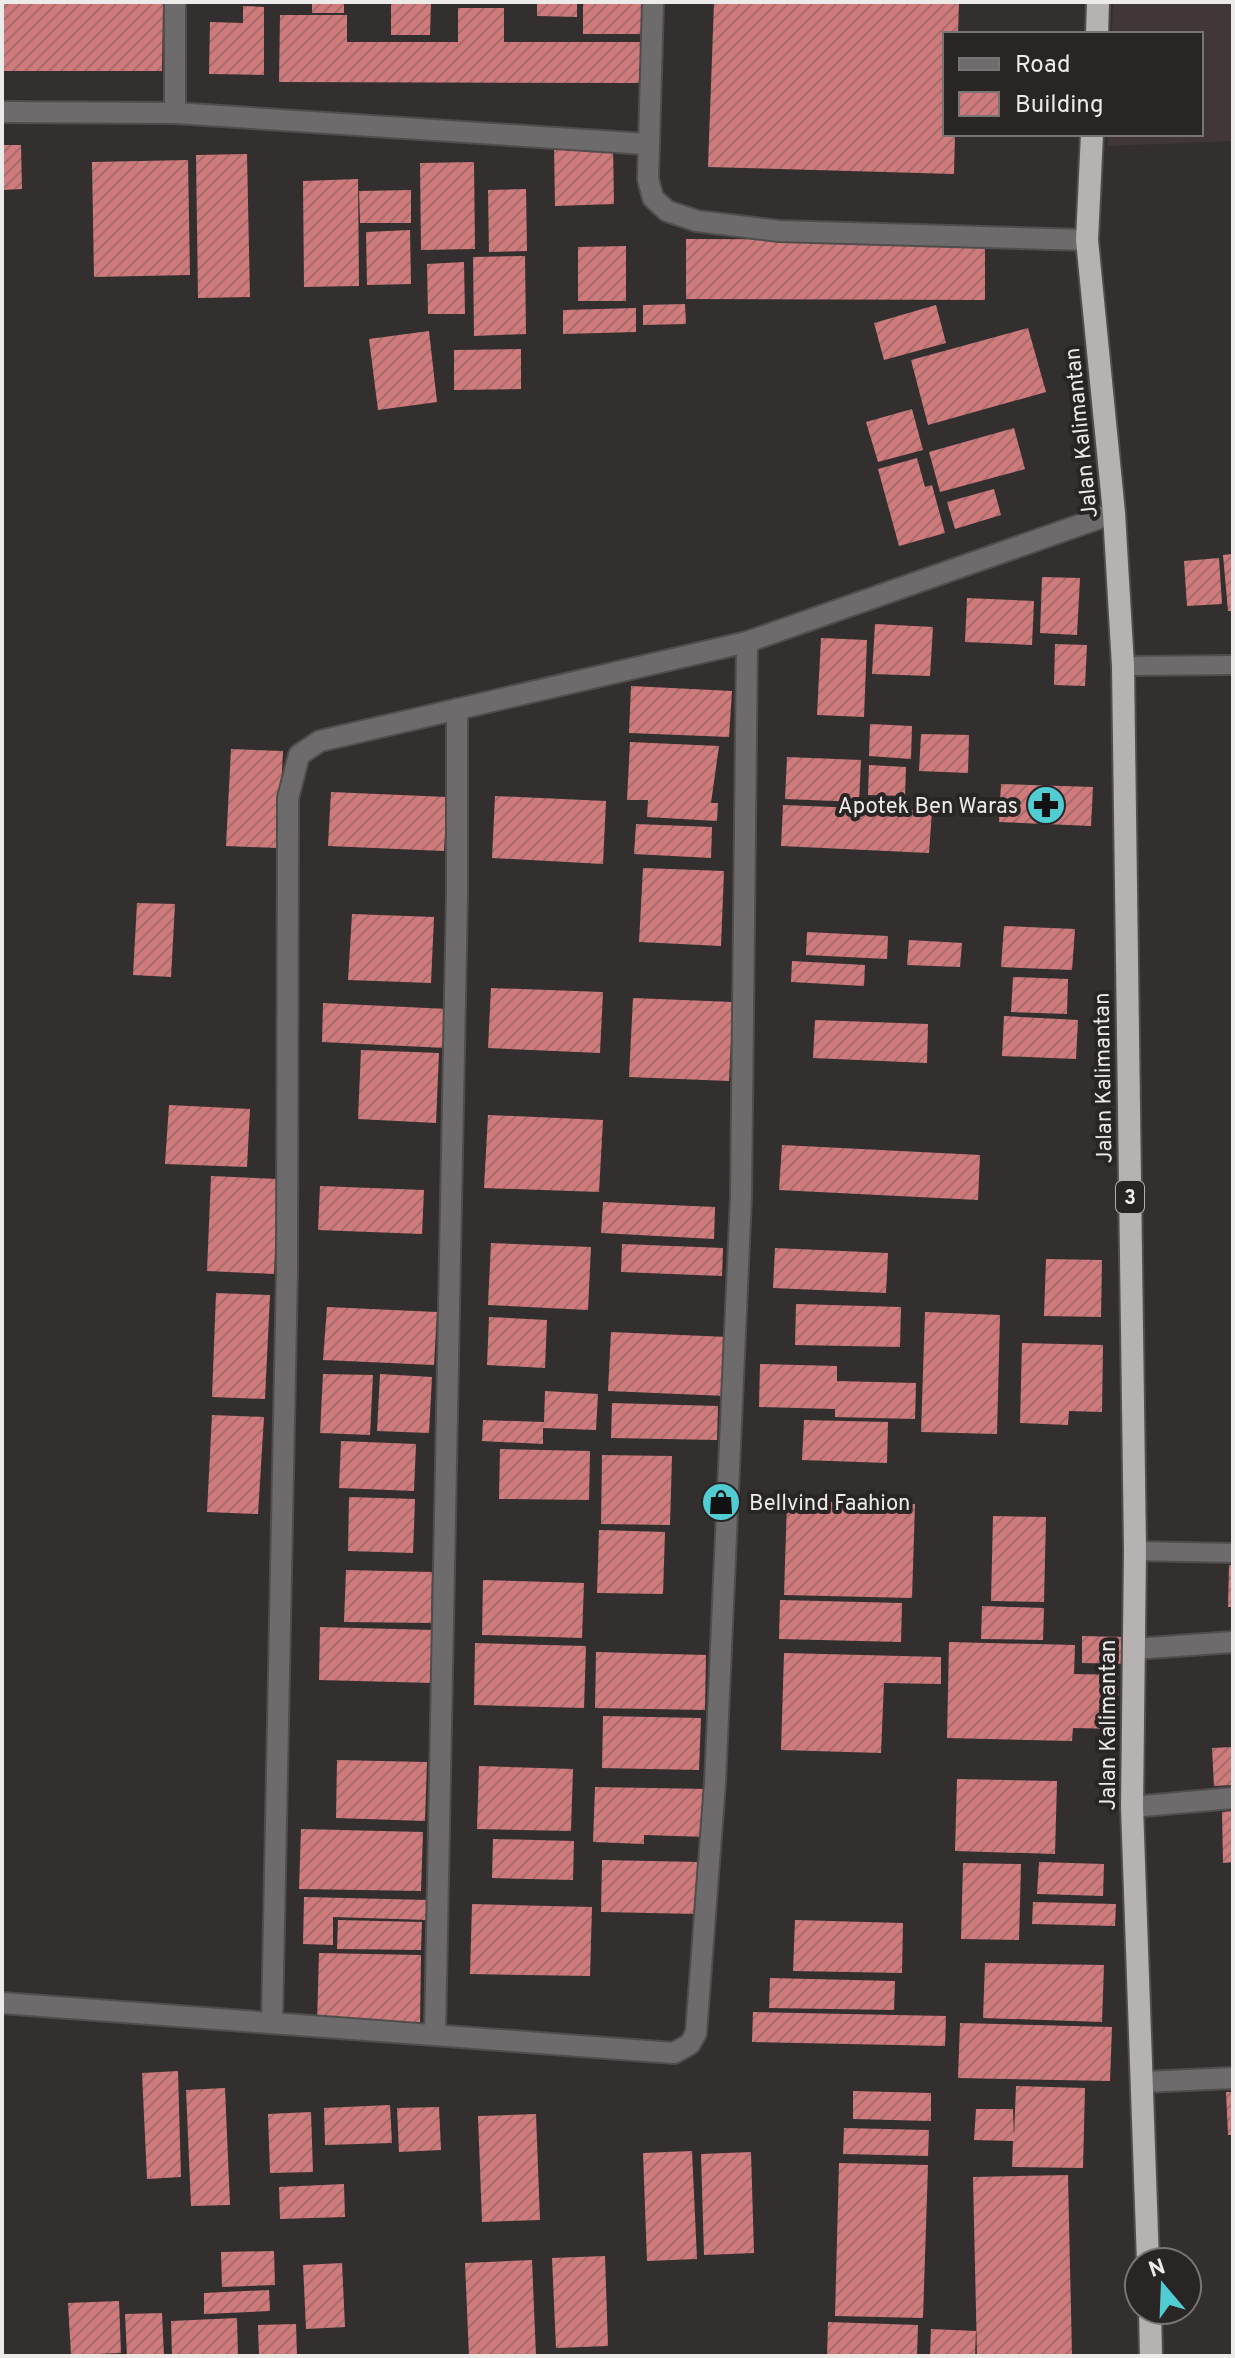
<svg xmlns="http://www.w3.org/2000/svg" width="1235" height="2358" viewBox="0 0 1235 2358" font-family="Overpass,sans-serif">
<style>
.built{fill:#423737}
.building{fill:url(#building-hatch)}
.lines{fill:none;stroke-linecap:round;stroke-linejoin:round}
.service-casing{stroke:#514d4d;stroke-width:22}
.minor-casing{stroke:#514d4d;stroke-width:24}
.trunk-casing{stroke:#514d4d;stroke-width:26}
.service{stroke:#6d6b6b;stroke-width:18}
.minor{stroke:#6d6b6b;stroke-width:20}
.trunk{stroke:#b6b2b2;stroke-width:22}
.labels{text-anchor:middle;stroke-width:8;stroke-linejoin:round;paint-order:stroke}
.shield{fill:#292525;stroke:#b2afaf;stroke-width:2}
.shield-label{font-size:20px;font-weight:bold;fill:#edeaea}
.street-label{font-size:22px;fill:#edeaea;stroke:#292525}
.poi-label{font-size:22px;fill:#edeaea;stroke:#292525;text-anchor:end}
</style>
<defs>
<pattern id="building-hatch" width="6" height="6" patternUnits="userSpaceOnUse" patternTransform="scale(2)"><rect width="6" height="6" fill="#cf7b7c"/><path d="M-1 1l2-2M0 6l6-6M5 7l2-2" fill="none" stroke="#a66b6c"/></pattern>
</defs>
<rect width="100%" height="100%" fill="#332f2f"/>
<path class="built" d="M1113,2h120v139l-125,5v-12h93v-100h-89z"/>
<g class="building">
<path d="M2,2h161l-1,69h-160z"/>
<rect x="312" y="2" width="32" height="11"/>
<path d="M391,2h40l-1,33h-39z"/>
<path d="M537,2h40v15l-40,-1z"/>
<rect x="583" y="2" width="58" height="32"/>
<path d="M714,2h245l-1,32h-13v100h10l-1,40 -246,-7z"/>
<path d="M243,6l21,1v68l-55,-1 1,-52 33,1z"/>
<path d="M458,8h46v34h136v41l-361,-1 1,-67h67v27h111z"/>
<path d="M2,145h19l1,44 -20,1z"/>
<path d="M613,145l1,59 -59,2 -1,-60z"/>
<path d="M247,154l3,143 -52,1 -2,-143z"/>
<path d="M188,160l2,115 -96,2 -2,-115z"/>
<path d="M474,162l1,87 -54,1 -1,-87z"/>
<path d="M358,179l1,107 -55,1 -1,-106z"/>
<path d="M526,189l1,62 -38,1 -1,-62z"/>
<path d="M411,190v33h-51l-1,-32z"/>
<path d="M410,230l1,54 -44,1 -1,-53z"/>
<path d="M686,239l299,1v60l-299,-1z"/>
<path d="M626,246v55h-48v-54z"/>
<path d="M525,256l1,78 -52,2 -1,-79z"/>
<path d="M464,262l1,52h-37l-1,-50z"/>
<path d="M685,304l1,20 -43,1v-20z"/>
<path d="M936,305l10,38 -62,17 -10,-37z"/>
<path d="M636,308v24l-73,2v-24z"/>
<path d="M1028,328l18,64 -118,33 -17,-65z"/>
<path d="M429,331l8,71 -59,8 -9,-71z"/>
<path d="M521,349v40l-67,1v-40z"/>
<path d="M912,409l11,41 -45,12 -12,-40z"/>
<path d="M1014,428l11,41 -85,23 -11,-40z"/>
<path d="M917,458l8,29 7,-2 13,48 -46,13 -21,-77z"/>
<path d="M994,489l7,26 -46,14 -8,-27z"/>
<path d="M1233,554v57h-5l-5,-56z"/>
<path d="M1219,558l3,46 -35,2 -3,-45z"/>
<path d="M1042,577l38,1 -3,57 -37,-2z"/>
<path d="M967,598l67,3 -2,44 -67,-3z"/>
<path d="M875,624l58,3 -3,49 -58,-2z"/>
<path d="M821,638l46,2 -3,77 -47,-2z"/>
<path d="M1055,644l32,1 -2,41 -31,-1z"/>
<path d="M631,686l101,5 -3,46 -100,-4z"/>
<path d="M870,724l42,2 -1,33 -42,-3z"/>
<path d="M921,734l48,1 -1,38 -49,-2z"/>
<path d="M630,742l89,4 -8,57h7l-1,18 -70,-4 1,-17h-21z"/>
<path d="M231,749l52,2 -5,97 -52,-2z"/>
<path d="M787,757l74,3 -2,42 -74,-3z"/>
<path d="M869,765l37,2 -1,29 -37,-1z"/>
<path d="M1001,784l92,3 -2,39 -92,-4z"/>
<path d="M331,792l116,5 -3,54 -116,-5z"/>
<path d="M495,796l111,5 -3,63 -111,-6z"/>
<path d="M783,805l149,6 -3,42 -148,-7z"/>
<path d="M636,824l76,3 -1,31 -77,-4z"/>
<path d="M643,868l81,3 -3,75 -82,-4z"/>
<path d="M137,903l38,1 -4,73 -38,-2z"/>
<path d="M352,914l82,3 -3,66 -83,-3z"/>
<path d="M1004,926l71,3 -3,41 -71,-3z"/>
<path d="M807,932l81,4 -1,23 -81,-4z"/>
<path d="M909,940l53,3 -2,24 -53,-2z"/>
<path d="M792,961l73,4 -1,21 -73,-4z"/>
<path d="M1013,977l55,2 -1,35 -56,-2z"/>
<path d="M491,988l112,4 -3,61 -112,-5z"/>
<path d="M633,998l100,4 -4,79 -100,-4z"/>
<path d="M323,1003l125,6 -2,39 -124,-6z"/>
<path d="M1004,1016l74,4 -2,39 -74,-3z"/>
<path d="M815,1020l113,4 -1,39 -114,-5z"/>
<path d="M361,1050l78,3 -3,70 -78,-4z"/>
<path d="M169,1105l81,4 -3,58 -82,-3z"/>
<path d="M488,1115l115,5 -4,72 -115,-4z"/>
<path d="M782,1145l198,10 -2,45 -199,-10z"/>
<path d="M211,1176l67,3 -4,95 -67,-3z"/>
<path d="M320,1186l104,4 -2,44 -104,-4z"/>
<path d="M603,1202l112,5 -1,32 -113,-6z"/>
<path d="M491,1243l100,4 -3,63 -100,-5z"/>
<path d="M622,1244l101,4 -1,28 -101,-4z"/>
<path d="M775,1248l113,5 -2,40 -113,-5z"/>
<path d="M1046,1259l56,1 -1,57 -57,-1z"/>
<path d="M216,1293l54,2 -5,104 -53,-2z"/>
<path d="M796,1304l105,3 -1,40 -105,-2z"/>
<path d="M327,1307l110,5 -3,53 -111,-5z"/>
<path d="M925,1312l75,3 -3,119 -76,-2z"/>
<path d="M489,1317l58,3 -2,48 -58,-3z"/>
<path d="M611,1332l117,5 -2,59 -118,-5z"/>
<path d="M1022,1343l81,2 -1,67 -33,-1 -1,14 -48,-2z"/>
<path d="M760,1364l77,2v15l79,2 -1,36 -80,-2v-8l-76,-2z"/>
<path d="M323,1374l50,1 -3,60 -50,-2z"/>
<path d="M380,1374l52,3 -3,56 -52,-2z"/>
<path d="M545,1391l53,3 -2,36 -53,-2v16l-61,-3 1,-21 61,2z"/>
<path d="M612,1403l106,3 -1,34 -106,-2z"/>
<path d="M212,1415l52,2 -6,97 -51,-2z"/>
<path d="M804,1420l84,2 -1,41 -85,-3z"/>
<path d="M341,1441l75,3 -2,47 -75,-3z"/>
<path d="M500,1449l90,2 -1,49 -90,-1z"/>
<path d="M602,1455l70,1 -2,69 -69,-1z"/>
<path d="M349,1497l66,2 -2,54 -65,-2z"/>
<path d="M787,1501l128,3 -3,94 -128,-3z"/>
<path d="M993,1516l53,1 -2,85 -53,-1z"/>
<path d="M599,1530l66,2 -2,62 -66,-1z"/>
<path d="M1229,1565h4v42h-5z"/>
<path d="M346,1570l86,2 -1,51 -87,-1z"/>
<path d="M483,1580l101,3 -2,55 -100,-3z"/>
<path d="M780,1600l122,3 -1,39 -122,-3z"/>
<path d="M982,1606l62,2 -1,32 -62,-1z"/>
<path d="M320,1627l115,3 -2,53 -114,-3z"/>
<path d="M1082,1636l42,1v27l-42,-1z"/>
<path d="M949,1642l126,3 -1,29 45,1 -1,54 -45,-1 -1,13 -125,-3z"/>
<path d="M475,1643l111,3 -2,62 -110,-3z"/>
<path d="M596,1652l110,3 -1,55 -110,-2z"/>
<path d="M784,1653l157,4v27l-57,-1 -3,70 -100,-3z"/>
<path d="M603,1716l98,2 -2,52 -97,-2z"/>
<path d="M1233,1747v38l-19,1 -2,-38z"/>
<path d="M337,1760l90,2 -2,59 -89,-3z"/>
<path d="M479,1766l94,3 -2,62 -94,-2z"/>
<path d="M957,1779l100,2 -2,73 -100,-3z"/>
<path d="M595,1787l113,2 -1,48 -63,-2v9l-51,-2z"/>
<path d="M1233,1811v51l-10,1 -1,-51z"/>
<path d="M301,1829l122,3 -2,59 -122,-2z"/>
<path d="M493,1839l81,2 -1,39 -81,-2z"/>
<path d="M602,1860l97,2 -1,52 -97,-2z"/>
<path d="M1039,1862l65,2 -1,32 -66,-2z"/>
<path d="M963,1863l58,1 -2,76 -58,-1z"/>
<path d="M304,1897l125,3 -1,20 -95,-3v28l-30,-1z"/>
<path d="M1033,1902l83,2 -1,22 -83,-2z"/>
<path d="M472,1904l120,3 -2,69 -120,-2z"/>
<path d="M338,1920l84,2 -1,28 -84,-1z"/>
<path d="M795,1920l108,3 -1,50 -109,-2z"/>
<path d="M319,1953l102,2 -1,70 -103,-2z"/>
<path d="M985,1963l119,2 -2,57 -119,-4z"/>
<path d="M770,1978l125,3 -1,29 -125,-2z"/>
<path d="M753,2012l193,4 -1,30 -193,-4z"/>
<path d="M960,2023l152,4 -2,54 -152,-3z"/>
<path d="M178,2071l3,106 -34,2 -5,-106z"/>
<path d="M1016,2086l69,2 -2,80 -71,-1 1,-26 -39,-1 2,-31h37l1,27z"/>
<path d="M225,2088l5,117 -39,1 -5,-116z"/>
<path d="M853,2091l78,2v28l-78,-2z"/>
<path d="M1226,2092h7v43h-5z"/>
<path d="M390,2105l2,38 -67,2 -1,-37z"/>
<path d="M439,2107l2,43 -42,2 -2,-44z"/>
<path d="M311,2112l2,60 -43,1 -2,-59z"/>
<path d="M536,2114l4,106 -58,2 -4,-106z"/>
<path d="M844,2128l85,2 -1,26 -85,-2z"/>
<path d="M692,2151l5,108 -50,2 -4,-108z"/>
<path d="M751,2152l3,101 -50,2 -3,-101z"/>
<path d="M839,2163l89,2 -5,153 -88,-2z"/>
<path d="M1068,2175l4,181h-95l-4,-179z"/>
<path d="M344,2184l1,33 -65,2 -1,-32z"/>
<path d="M274,2251l1,34 -53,2 -1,-35z"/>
<path d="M605,2256l3,90 -52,2 -4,-90z"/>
<path d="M532,2260l4,96h-67l-4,-93z"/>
<path d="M342,2263l3,64 -39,2 -3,-64z"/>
<path d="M269,2290l1,21 -66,3v-21z"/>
<path d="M119,2301l2,52 -50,2 -3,-52z"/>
<path d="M162,2313l2,43h-37l-2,-42z"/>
<path d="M237,2318l1,38h-66l-1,-35z"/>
<path d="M828,2322l90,3 -1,31h-90z"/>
<path d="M296,2324l1,32h-38l-1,-31z"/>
<path d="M931,2329l45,2 -1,25h-45z"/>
</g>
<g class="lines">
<defs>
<g id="service">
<path d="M1123,666l110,-1"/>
<path d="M1135,1551l98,2"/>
</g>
<g id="minor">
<path d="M653,2l-5,177 5,19 14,13 30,10 82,10 308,9"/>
<path d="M2,112l173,1 472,31"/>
<path d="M175,113v-111"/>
<path d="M1134,1649l99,-7"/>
<path d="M1132,1807l101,-9"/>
<path d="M2,2003l672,50 16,-9 6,-11 19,-250 26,-586 6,-555"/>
<path d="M272,2023l15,-753 1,-472 11,-43 21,-14 427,-99 367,-129"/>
<path d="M435,2035l22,-1142v-184"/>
<path d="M1143,2082l90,-4"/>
</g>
<g id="trunk">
<path d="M1097,34l1,-32"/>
<path d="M1092,134l-5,106 27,273 9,153 12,885 -3,256 16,455"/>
<path d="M1150,2310l1,46"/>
</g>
</defs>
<use href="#service" class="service-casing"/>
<use href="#minor" class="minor-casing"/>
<use href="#trunk" class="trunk-casing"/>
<use href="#service" class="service"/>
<use href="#minor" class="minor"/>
<use href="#trunk" class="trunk"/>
</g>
<defs>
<symbol id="pharmacy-disc" viewBox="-11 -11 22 22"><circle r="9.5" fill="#51ccd2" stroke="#292525"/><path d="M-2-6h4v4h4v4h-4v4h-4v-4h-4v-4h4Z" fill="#111"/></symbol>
<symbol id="shop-disc" viewBox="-11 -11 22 22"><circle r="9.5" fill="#51ccd2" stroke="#292525"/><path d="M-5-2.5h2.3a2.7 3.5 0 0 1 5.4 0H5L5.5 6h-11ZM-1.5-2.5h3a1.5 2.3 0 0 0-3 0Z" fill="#111"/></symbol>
</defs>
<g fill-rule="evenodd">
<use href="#pharmacy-disc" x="1024" y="783" width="44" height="44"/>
<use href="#shop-disc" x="699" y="1480" width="44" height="44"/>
</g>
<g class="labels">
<rect class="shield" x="1116" y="1181" width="28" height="32" rx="6"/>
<g class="shield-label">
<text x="1130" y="1204">3</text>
</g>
<g class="street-label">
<text transform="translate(1080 433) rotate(-96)" y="8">Jalan Kalimantan</text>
<text transform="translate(1102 1078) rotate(-91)" y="8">Jalan Kalimantan</text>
<text transform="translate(1107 1725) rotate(-90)" y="8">Jalan Kalimantan</text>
</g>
<g class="poi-label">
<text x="1018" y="813">Apotek Ben Waras</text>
<text x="749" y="1510" text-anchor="start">Bellvind Faahion</text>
</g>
</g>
<rect width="1235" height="2358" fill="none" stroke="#edeaea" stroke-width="8"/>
<rect x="943" y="32" width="260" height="104" fill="#292525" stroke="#777474" stroke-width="2"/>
<rect x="959" y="58" width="40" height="12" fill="#6d6b6b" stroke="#777474" stroke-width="2"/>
<text x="1015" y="72" font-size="24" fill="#edeaea">Road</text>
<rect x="959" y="92" width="40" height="24" fill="url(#building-hatch)" stroke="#777474" stroke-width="2"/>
<text x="1015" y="112" font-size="24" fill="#edeaea">Building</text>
<g transform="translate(1163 2286) rotate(341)"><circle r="38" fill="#292525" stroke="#777474" stroke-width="2"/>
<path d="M0-6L14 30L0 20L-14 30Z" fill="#51ccd2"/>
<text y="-12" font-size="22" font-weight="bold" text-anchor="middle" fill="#edeaea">N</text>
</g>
</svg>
